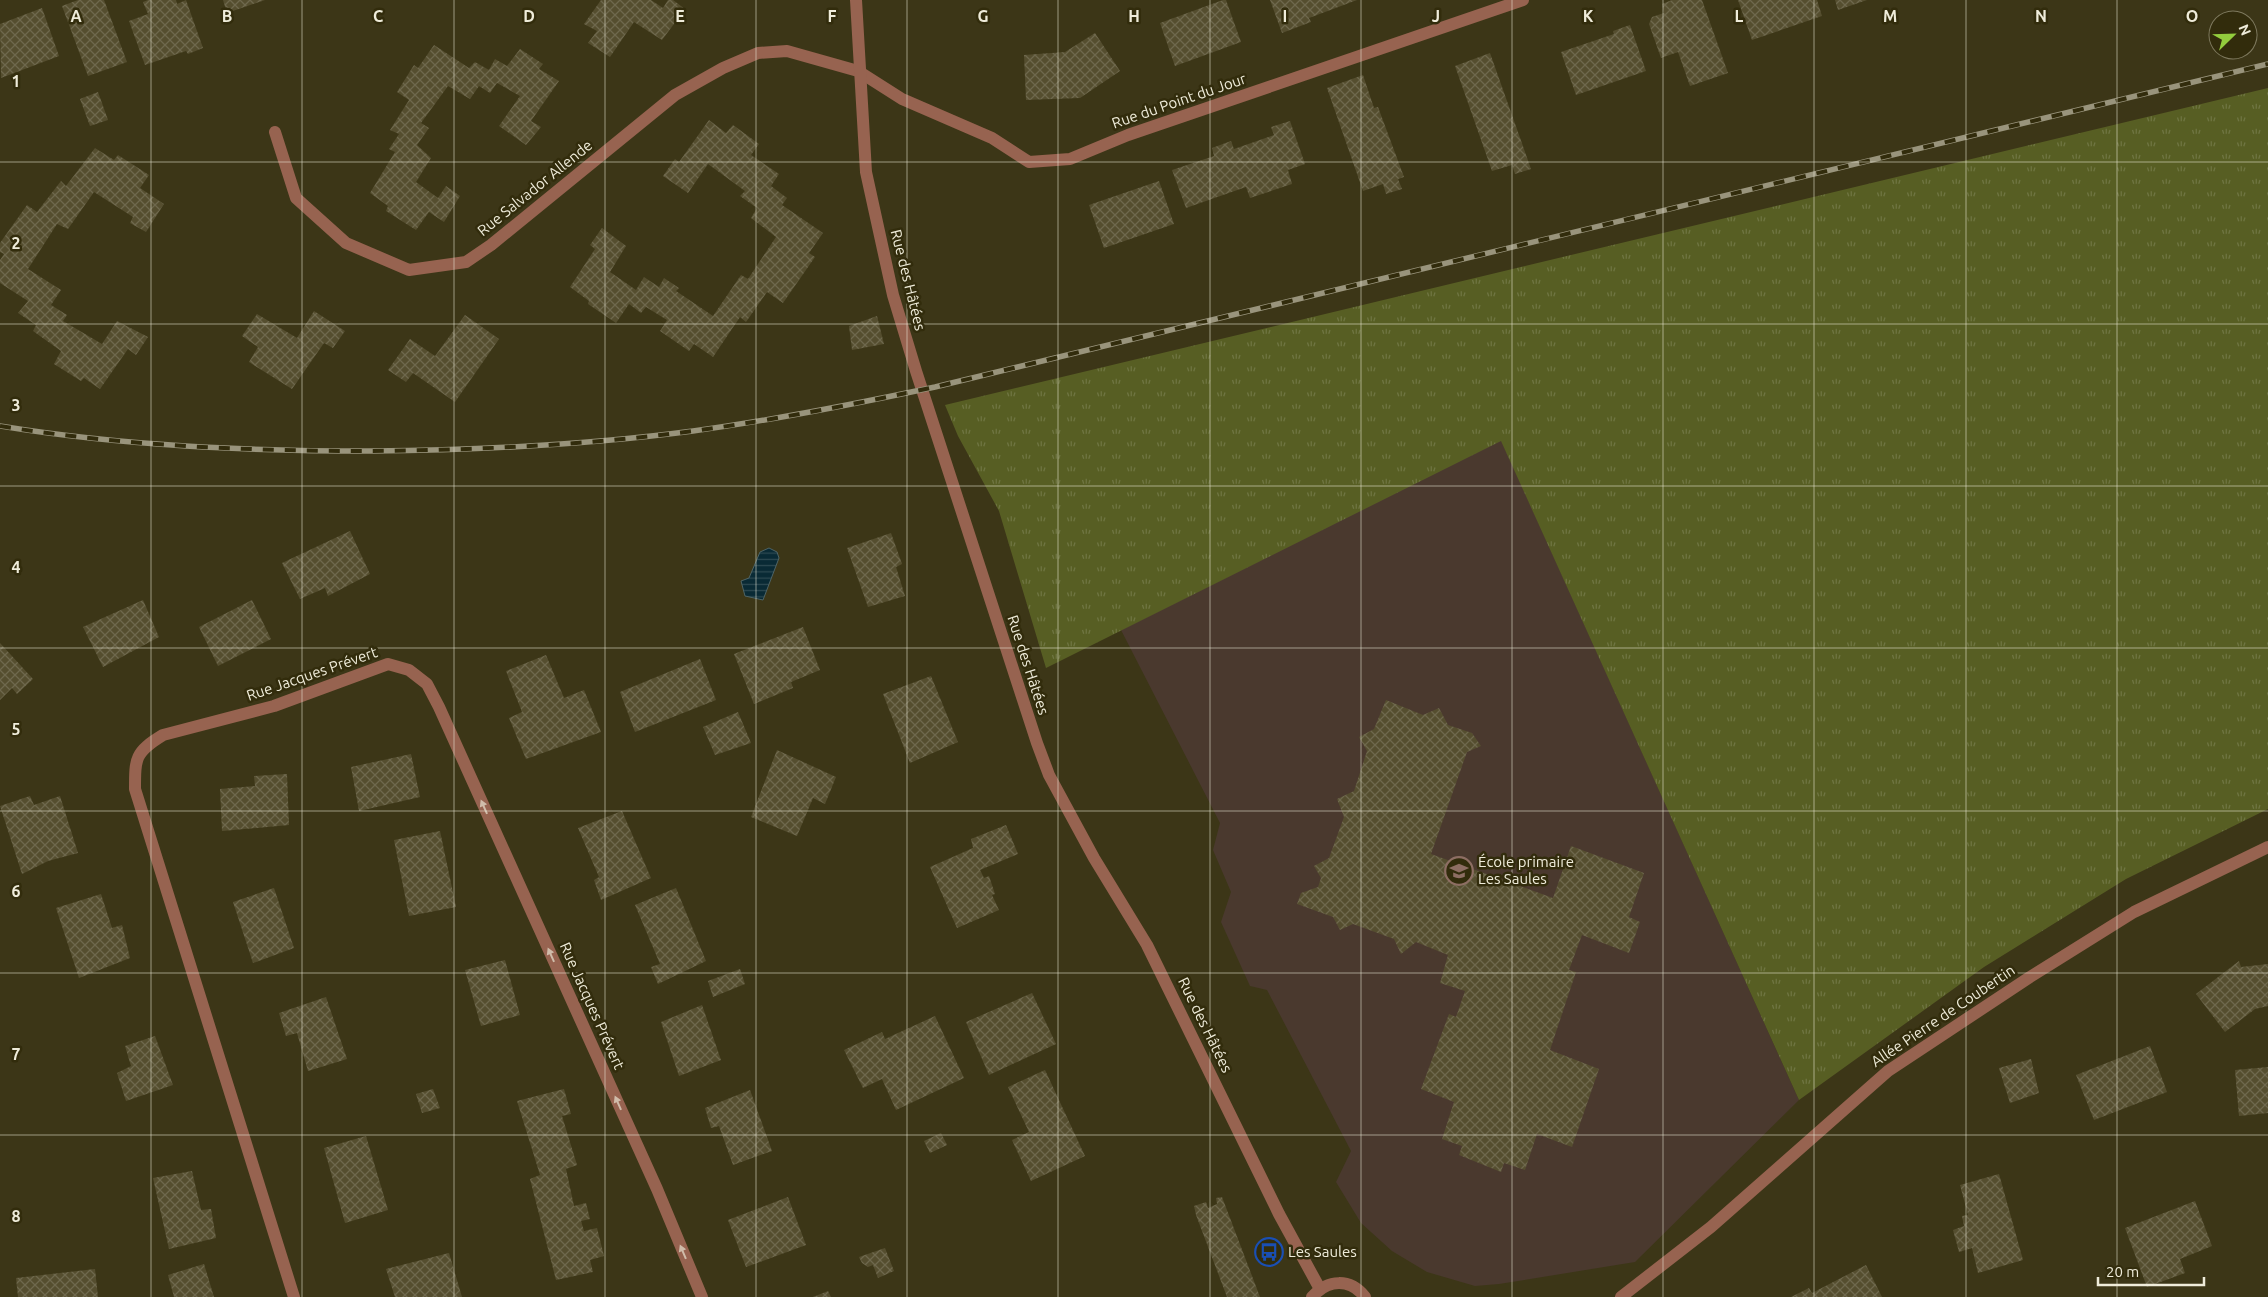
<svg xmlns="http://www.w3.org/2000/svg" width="2268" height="1297" viewBox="0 0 2268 1297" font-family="Ubuntu,sans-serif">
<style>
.education{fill:#4a392e}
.grass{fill:url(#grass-tufts)}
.water{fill:url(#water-rules);stroke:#4e6466}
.building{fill:url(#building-cross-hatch)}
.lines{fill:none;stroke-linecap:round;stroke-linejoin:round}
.minor{stroke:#976350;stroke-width:12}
.tertiary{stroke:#976350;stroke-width:12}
.rail-casing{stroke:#99947c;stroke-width:5.5}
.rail{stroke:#322c0c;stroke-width:4;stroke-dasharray:11;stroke-linecap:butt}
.oneway{fill:#d0bcaa}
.grid{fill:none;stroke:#efecda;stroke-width:1;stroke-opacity:0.55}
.labels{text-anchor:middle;stroke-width:5;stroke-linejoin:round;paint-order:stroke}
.street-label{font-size:15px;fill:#efecda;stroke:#322c0c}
.poi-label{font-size:15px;fill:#efecda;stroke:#322c0c;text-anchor:start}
.grid-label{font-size:16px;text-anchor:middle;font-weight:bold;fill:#efecda;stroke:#322c0c;stroke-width:5;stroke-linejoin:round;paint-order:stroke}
</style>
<defs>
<pattern id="grass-tufts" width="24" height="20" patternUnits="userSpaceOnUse" patternTransform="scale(1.25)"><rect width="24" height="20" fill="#575e23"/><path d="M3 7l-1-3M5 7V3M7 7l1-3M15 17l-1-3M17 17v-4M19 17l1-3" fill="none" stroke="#6f7542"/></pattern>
<pattern id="water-rules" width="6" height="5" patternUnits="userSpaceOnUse" patternTransform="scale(1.25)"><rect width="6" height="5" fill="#092a35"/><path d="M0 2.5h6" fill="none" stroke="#2d4952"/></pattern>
<pattern id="building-cross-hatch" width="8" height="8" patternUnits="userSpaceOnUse" patternTransform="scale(1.25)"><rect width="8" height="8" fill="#554e2f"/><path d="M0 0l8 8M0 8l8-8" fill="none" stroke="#6e684d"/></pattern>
</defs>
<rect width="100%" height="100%" fill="#3c3617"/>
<path class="education" d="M1501,440l298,660 -164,162 -136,22 -24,2 -48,-14 -35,-21 -31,-28 -25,-41 15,-31 -84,-161 -17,-4 -29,-64 10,-30 -18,-42 7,-27 -99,-193z"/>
<path class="grass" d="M2268,88v721l-142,70 -142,88 -185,133 -298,-659 -455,227 -47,-157 -41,-75 -13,-31z"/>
<path class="water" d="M769,548l8,4 2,6 -16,42 -18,-4 -4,-15 8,-3 11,-26z"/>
<g class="building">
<path d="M78,0h26l23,62 -39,14 -26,-70z"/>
<path d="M148,0h28l1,4 9,-4 17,48 -15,6 -2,-3 -41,14 -16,-44 19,-7 -5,-12z"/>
<path d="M223,0h42l-38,13z"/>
<path d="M601,0h50l12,8 5,-8h5l12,9 -23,31 -28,-18 -24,35 -22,-14 9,-12 -13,-7z"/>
<path d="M1223,0h3l15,42 -66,24 -15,-43z"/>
<path d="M1270,0h87l-48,18 2,4 -29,11z"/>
<path d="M1672,0h30l26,73 -38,13 -12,-34 -17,6 -12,-34 3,-7 12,-4 -2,-9z"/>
<path d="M1738,0h79l5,16 -70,24z"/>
<path d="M1835,0h32l-29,10z"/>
<path d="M42,8l17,48 -58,22 -1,-54z"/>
<path d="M1630,25l16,46 -70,24 -15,-43 53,-18 -1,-3z"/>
<path d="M1095,33l25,38 -40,27 -54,2 -2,-45 41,-3z"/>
<path d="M434,45l35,23 6,-6 14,8 6,-11 12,7 13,-17 23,15 -4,5 20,12 -28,40 10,6 -15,18 -27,-19 21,-30 -23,-13 -7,10 -11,-7 -9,13 -22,-13 -27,37 8,5 -12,17 14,13 -15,24 22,16 8,-12 14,10 -16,26 -15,-10 -13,18 -30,-19 2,-5 -18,-13 25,-41 -6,-3 10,-15 -9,-4 19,-30 -12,-8 17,-27 4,3z"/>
<path d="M1490,53l41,116 -16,5 -3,-9 -20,6 -37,-105z"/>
<path d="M1363,75l11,33 4,-1 26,70 -6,2 4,10 -16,5 -3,-10 -20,7 -36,-103z"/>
<path d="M98,92l10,28 -18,6 -10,-27z"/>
<path d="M709,120l17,13 7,-8 26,19 -8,11 28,19 -8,12 16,12 -5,7 41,28 -14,20 6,4 -32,46 -16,-11 -21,30 -6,-5 -27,40 -19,-13 -5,7 -29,-20 7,-11 -21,-13 -5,6 -12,-9 -13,19 -28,-19 1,-3 -19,-14 25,-38 -5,-4 12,-17 24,18 -16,26 26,18 8,-13 15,10 5,-9 15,10 -3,3 37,25 28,-41 7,4 28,-42 -25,-19 6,-10 -17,-12 5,-5 -37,-27 -20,29 -25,-17 12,-17 4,3z"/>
<path d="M1290,121l15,43 -17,6 4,14 -42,14 -4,-11 -60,21 -14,-38 42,-14 -2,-8 19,-7 3,8 40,-14 -3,-8z"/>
<path d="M95,148l19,12 4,-5 31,20 -9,13 24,16 -18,28 -16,-9 3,-6 -39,-25 -26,37 -11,-5 -29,45 33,21 -10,15 16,10 -4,6 39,23 15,-23 31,16 -12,18 -8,-6 -28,40 -16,-11 -3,3 -27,-17 7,-13 -28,-20 3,-6 -18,-12 10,-12 -28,-18v-23l4,-6 -4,-2v-9l27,-38 10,7 24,-31 5,5z"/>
<path d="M1159,181l15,43 -70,24 -15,-43z"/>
<path d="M314,311l31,20 -12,17 -9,-5 -32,46 -43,-27 9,-15 -16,-11 15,-22 40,24z"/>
<path d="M465,315l34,24 -44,63 -42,-29 -7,9 -18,-12 22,-31 25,17z"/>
<path d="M877,316l7,28 -32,6 -3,-24z"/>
<path d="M350,531l20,43 -42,22 -3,-8 -25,11 -18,-36z"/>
<path d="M891,533l11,31 -6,3 9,29 -37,11 -21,-59z"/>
<path d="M143,600l16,37 -56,30 -20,-40z"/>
<path d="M252,600l19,39 -53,27 -19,-39z"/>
<path d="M803,627l17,43 -29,12 2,6 -39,16 -20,-50z"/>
<path d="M0,643l33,36 -16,15 -5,-6 -12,12z"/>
<path d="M546,655l18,43 20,-8 17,42 -75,27 -17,-41 13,-6 -16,-41z"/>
<path d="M700,659l16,41 -81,32 -15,-40z"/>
<path d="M931,676l27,66 -48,21 -27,-69z"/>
<path d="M1386,700l37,15 16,-7 9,17 24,8 9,13 -14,6 -36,102 122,44 18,-52 73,27 -15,44 11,5 -11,31 -47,-18 -13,35 7,2 -26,78 49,19 -27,78 -35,-13 -12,36 -21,-7 -3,9 -42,-17 3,-9 -20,-7 12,-37 -33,-13 28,-75 7,3 9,-26 -25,-8 8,-28 -32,-13 -15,12 -7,-15 -41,-15 -13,6 -7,-13 -36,-13 4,-11 17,-6 3,-9 -7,-12 15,-8 15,-41 -7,-18 17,-8 13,-40 -8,-14 15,-8z"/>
<path d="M738,712l13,31 -36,12 -12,-28z"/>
<path d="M777,750l59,27 -11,27 -12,-6 -16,38 -46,-19z"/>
<path d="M411,754l9,43 -61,14 -8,-44z"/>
<path d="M287,774l2,51 -67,6 -2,-42 35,-3 -1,-10z"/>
<path d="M30,796l4,9 26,-9 18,57 -30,8 -26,13 -22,-68z"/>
<path d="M622,811l29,67 -50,22 -7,-20 5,-3 -21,-49z"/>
<path d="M1006,825l12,29 -38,16 4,8 5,-2 6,18 -3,1 7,15 -42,18 -27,-61 43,-19 -2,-9z"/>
<path d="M440,831l16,76 -47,9 -15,-76z"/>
<path d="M274,888l20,60 -41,15 -20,-61z"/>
<path d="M676,888l30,73 -48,23 -7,-17 9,-3 -25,-59z"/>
<path d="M101,894l11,34 10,-3 8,33 -51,20 -23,-70z"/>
<path d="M505,960l15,55 -39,11 -16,-56z"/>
<path d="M2239,961l2,6 27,-3v42l-13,3 -30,23 -29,-38z"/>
<path d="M740,969l5,15 -32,13 -5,-16z"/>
<path d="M1032,993l24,51 -67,31 -23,-53z"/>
<path d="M326,997l21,62 -39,12 -11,-38 -11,3 -7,-23z"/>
<path d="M702,1005l19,55 -42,16 -18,-54z"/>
<path d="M935,1016l29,62 -68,32 -14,-31 -19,9 -19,-38 38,-18 3,7z"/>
<path d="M155,1036l18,49 -47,16 -9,-28 14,-7 -6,-20z"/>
<path d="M2150,1046l17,46 -73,28 -18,-45z"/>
<path d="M2031,1059l8,34 -29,10 -11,-35z"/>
<path d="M2268,1067v46l-29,3 -4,-46z"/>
<path d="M1045,1070l40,86 -54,25 -19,-41 17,-8 -21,-45z"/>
<path d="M433,1089l7,19 -18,5 -6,-19z"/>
<path d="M564,1089l7,25 -9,2 15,49 -11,4 8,37 12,-3 4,16 -9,2 3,10 13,-3 7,28 -14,4 3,12 -37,8 -26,-101 10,-4 -23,-74z"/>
<path d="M750,1090l22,61 -39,14 -14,-39 -8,2 -6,-20z"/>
<path d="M941,1133l6,12 -17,8 -6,-12z"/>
<path d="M366,1136l22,74 -43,13 -21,-75z"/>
<path d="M192,1171l9,39 10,-1 5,29 -47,11 -16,-71z"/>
<path d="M1999,1174l24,86 -45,13 -6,-25 -13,4 -6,-22 11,-4 -2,-10 6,-1 -8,-30z"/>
<path d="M788,1197l18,48 -60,22 -18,-47z"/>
<path d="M1222,1197l38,100h-33l-31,-82 -2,-9 12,-4 2,6 9,-4 -1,-6z"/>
<path d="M2195,1201l17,45 -32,13 5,14 -38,14 -22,-59z"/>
<path d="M885,1248l9,23 -16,7 -5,-13 -5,2 -6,-4 -3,-6z"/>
<path d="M449,1253l13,44h-67l-9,-28z"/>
<path d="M204,1264l10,33h-40l-6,-22z"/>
<path d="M1866,1265l16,32h-91l18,-9 3,5z"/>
<path d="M95,1269l3,28h-80l-2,-19z"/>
<path d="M828,1291l3,6h-18z"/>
</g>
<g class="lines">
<g class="minor">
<path d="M275,132l21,66 50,45 63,27 57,-8 25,-17 184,-150 48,-27 35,-15 29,-2 71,20 44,28 90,39 37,24 41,-3 58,-24 395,-135"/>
<path d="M294,1297l-159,-508c0,-31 0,-37 28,-54l111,-29 114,-42 21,6 18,14 12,23 218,482 45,108"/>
<path d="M1621,1297l90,-70 177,-156 142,-94 104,-65 134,-65"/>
</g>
<g class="tertiary">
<path d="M856,0l10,172 27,123 23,76 121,372 12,32 45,83 53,87 132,269 41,75"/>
<path d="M1312,1297c16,-18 38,-19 53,0"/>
</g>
<defs>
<path id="rail" d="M0,426c123,20 248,25 372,25 107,-1 215,-6 321,-20 81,-11 162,-27 242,-44l1333,-323"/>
</defs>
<use href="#rail" class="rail-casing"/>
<use href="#rail" class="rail"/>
</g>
<defs><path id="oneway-solid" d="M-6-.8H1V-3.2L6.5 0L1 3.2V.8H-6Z" transform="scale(1.25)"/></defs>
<g class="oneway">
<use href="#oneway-solid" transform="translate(484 807) rotate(-114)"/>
<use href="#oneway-solid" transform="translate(551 955) rotate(-114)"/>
<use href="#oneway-solid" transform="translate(618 1103) rotate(-114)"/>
<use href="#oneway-solid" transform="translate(683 1252) rotate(-113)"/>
</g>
<path class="grid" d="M151,0v1297M302,0v1297M454,0v1297M605,0v1297M756,0v1297M907,0v1297M1058,0v1297M1210,0v1297M1361,0v1297M1512,0v1297M1663,0v1297M1814,0v1297M1966,0v1297M2117,0v1297M0,162h2268M0,324h2268M0,486h2268M0,648h2268M0,811h2268M0,973h2268M0,1135h2268"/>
<defs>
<symbol id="school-ring" viewBox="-11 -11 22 22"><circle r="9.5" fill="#322c0c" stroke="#8d6e63" stroke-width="1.5"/><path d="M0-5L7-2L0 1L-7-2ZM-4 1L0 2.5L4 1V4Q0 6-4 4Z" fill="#8d6e63"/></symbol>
<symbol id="bus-ring" viewBox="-11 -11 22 22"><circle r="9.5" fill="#322c0c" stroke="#1a4fb4" stroke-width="1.5"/><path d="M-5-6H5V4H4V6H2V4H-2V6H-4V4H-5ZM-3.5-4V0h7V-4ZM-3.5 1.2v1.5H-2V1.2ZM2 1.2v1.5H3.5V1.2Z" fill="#1a4fb4"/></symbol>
</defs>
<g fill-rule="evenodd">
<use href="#school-ring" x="1443" y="855" width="32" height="32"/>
<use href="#bus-ring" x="1253" y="1236" width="32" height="32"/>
</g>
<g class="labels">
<g class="street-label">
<text transform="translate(1179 101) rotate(-19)" y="5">Rue du Point du Jour</text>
<text transform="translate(535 188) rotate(-39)" y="5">Rue Salvador Allende</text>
<text transform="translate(908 280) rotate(76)" y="5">Rue des Hâtées</text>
<text transform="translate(1028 665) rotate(72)" y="5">Rue des Hâtées</text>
<text transform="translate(312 674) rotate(-19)" y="5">Rue Jacques Prévert</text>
<text transform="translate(592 1006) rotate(66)" y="5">Rue Jacques Prévert</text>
<text transform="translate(1943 1016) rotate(-34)" y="5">Allée Pierre de Coubertin</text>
<text transform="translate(1205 1025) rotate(64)" y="5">Rue des Hâtées</text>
</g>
<g class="poi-label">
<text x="1478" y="867">École primaire<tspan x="1478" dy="17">Les Saules</tspan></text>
<text x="1288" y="1257">Les Saules</text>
</g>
</g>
<g class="grid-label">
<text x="76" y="22">A</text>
<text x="227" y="22">B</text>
<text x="378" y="22">C</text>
<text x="529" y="22">D</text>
<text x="680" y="22">E</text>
<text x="832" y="22">F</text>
<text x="983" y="22">G</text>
<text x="1134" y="22">H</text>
<text x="1285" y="22">I</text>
<text x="1436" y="22">J</text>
<text x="1588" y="22">K</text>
<text x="1739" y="22">L</text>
<text x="1890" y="22">M</text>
<text x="2041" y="22">N</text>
<text x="2192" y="22">O</text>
<text x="16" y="87">1</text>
<text x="16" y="249">2</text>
<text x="16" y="411">3</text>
<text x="16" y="573">4</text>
<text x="16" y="735">5</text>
<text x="16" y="897">6</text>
<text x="16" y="1060">7</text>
<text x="16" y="1222">8</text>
</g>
<g transform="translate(2233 35) rotate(67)"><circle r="24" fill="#322c0c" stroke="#7e795e"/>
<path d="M0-4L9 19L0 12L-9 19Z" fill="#93cd3d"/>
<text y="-8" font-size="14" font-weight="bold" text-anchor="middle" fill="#efecda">N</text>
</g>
<path d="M2098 1277v8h106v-8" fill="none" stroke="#efecda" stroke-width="2.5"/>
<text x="2106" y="1277" font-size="15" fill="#efecda" stroke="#322c0c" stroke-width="4" paint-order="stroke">20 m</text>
</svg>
